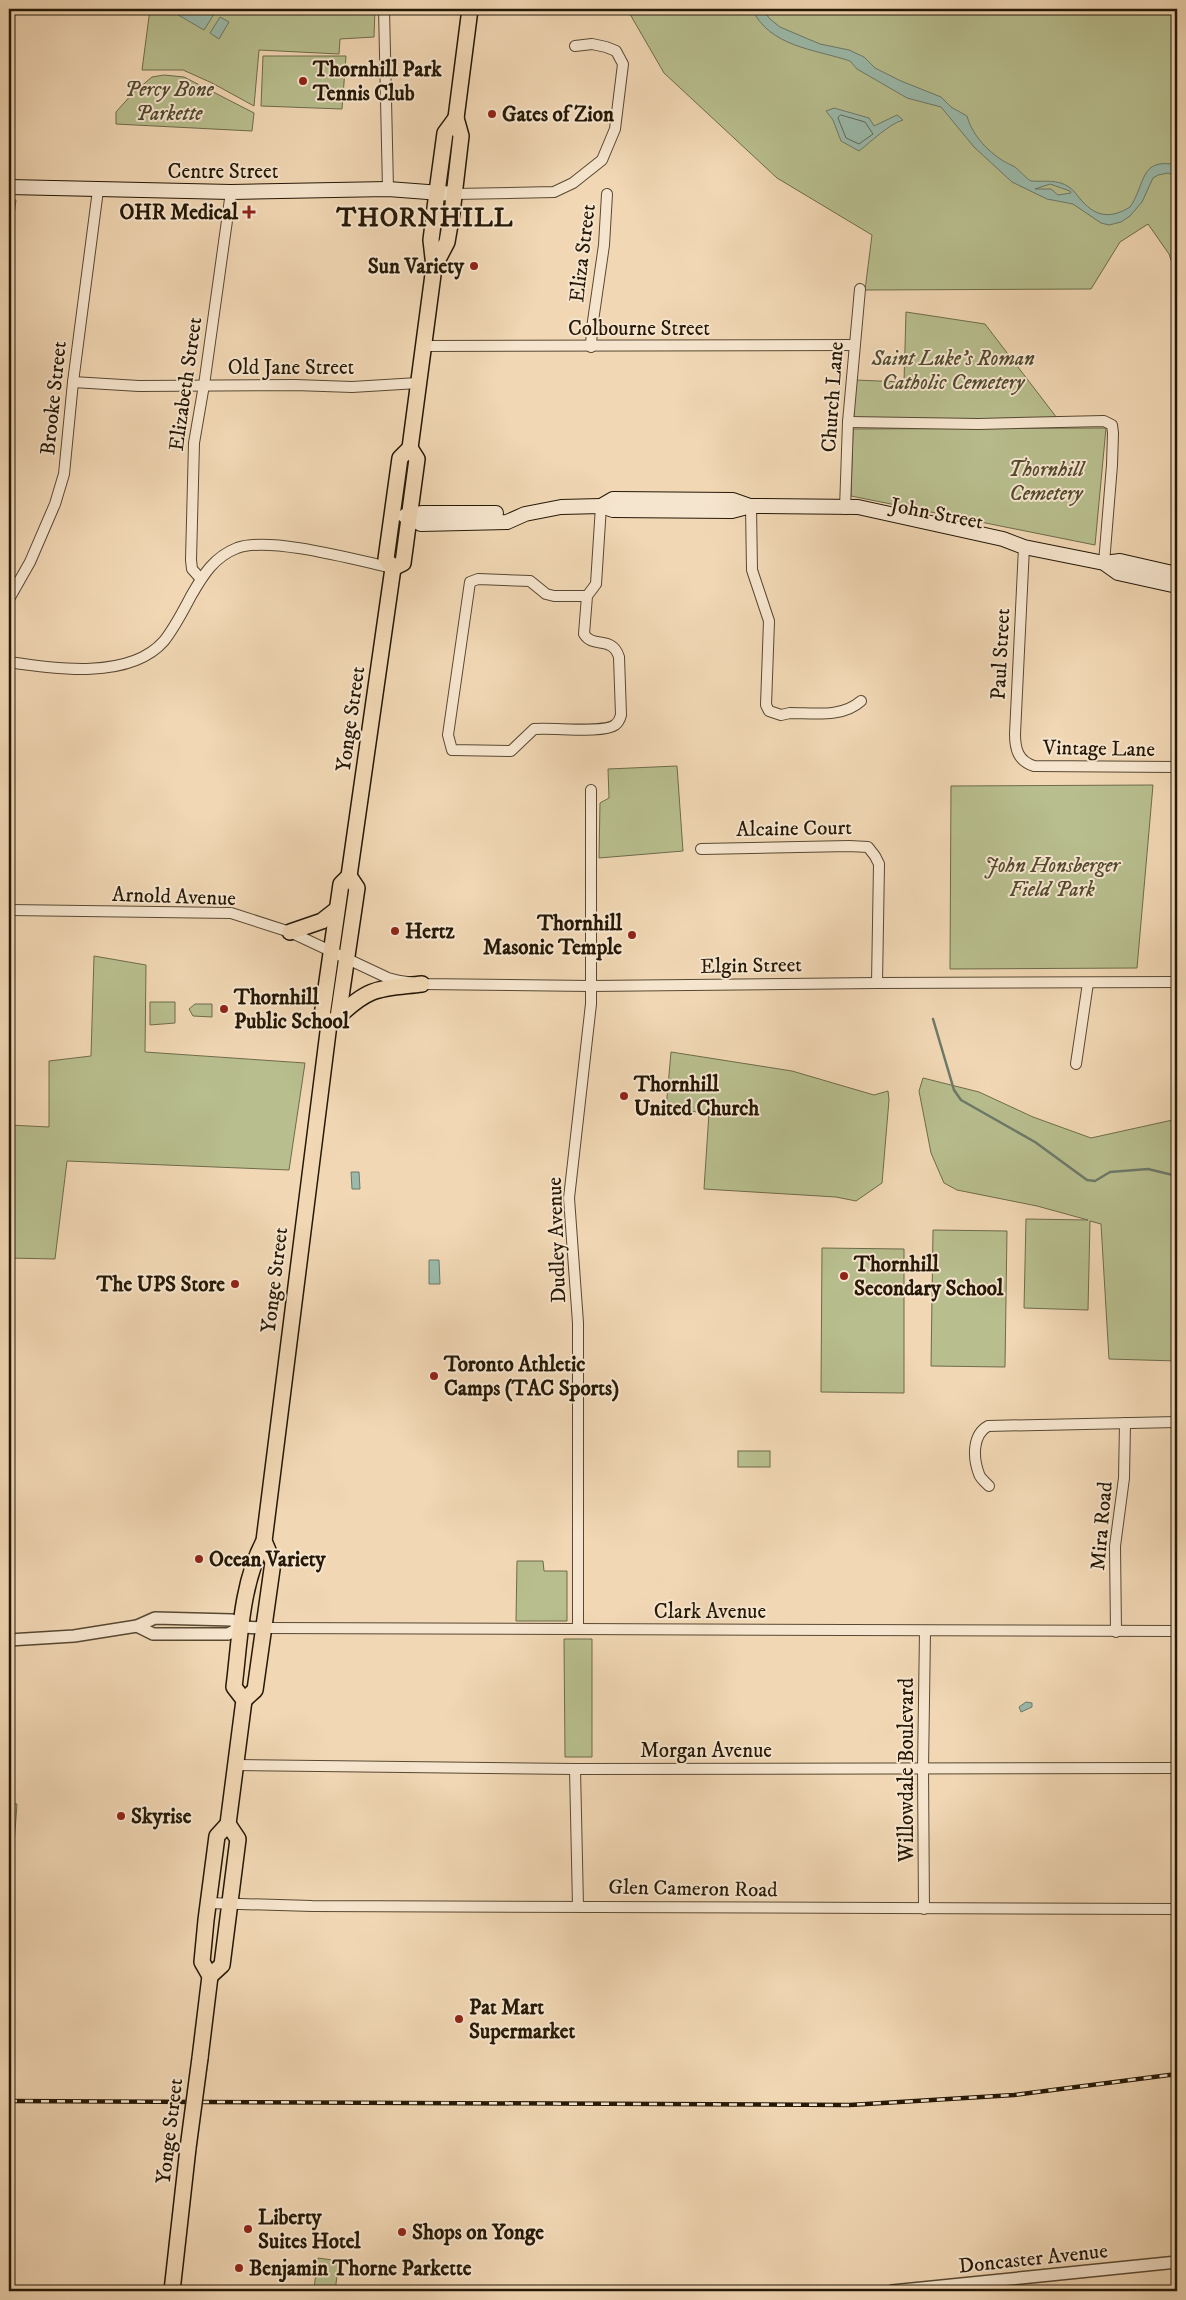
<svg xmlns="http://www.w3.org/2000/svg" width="1186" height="2300" viewBox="0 0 1186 2300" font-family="'IM FELL DW Pica',serif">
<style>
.green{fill:#b8be8e;stroke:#6e6b4a}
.water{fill:#9bbaab;stroke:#6c7969;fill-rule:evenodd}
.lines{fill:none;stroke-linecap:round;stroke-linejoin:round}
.shore{stroke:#606958;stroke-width:1}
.stream{stroke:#6c7969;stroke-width:2.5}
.minor-casing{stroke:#584832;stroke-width:12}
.tertiary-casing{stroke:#584832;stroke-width:14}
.secondary-casing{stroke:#251806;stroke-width:16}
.primary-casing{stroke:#251806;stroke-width:18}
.minor{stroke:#f6e5ce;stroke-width:10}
.tertiary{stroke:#f6e5ce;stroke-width:11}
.secondary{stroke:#f6e5ce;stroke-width:14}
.primary{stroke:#f1d7b4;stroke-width:15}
.rail-casing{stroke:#251806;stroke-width:4.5}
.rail{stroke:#f6e5ce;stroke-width:2.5;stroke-dasharray:8;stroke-linecap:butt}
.primary-bridge-casing{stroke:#251806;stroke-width:18;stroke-linecap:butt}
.primary-bridge{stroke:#f1d7b4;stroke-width:15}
.poi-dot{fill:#8f2418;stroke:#f6e5ce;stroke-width:2}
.labels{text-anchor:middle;stroke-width:4;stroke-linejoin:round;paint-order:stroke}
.poi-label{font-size:21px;font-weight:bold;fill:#251806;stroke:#f6e5ce;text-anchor:start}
.park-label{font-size:21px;font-style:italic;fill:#514a2f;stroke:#f6e5ce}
.street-label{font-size:21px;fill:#251806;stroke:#f6e5ce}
.district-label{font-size:26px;font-weight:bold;letter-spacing:1px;fill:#251806;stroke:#f6e5ce}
</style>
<rect width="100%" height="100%" fill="#f1d7b4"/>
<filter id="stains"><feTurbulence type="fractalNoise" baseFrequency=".004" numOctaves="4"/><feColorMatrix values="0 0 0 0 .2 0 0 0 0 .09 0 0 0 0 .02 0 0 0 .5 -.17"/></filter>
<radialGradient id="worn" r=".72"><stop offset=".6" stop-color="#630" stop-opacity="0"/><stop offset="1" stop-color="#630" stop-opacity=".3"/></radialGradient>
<g class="green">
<path d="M150,9h225l-1,28 -34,2 -1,15 -80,-4 -5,56 -42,-23 -29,-13h-41z"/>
<path d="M627,9h550v268l-8,-23 -21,-30 -28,18 -29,47 -226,1 7,-55 -95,-57 -113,-105z"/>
<path d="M263,56h83l-4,53 -81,-3z"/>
<path d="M164,75l20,2 70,36 -2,18 -136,-7v-12l17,-19 19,-16z"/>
<path d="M9,199l7,1 -7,55z"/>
<path d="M906,312l79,12 72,94 -203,2 1,-40 49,2z"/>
<path d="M1106,428l-11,117 -244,-49 2,-67z"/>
<path d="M677,766l6,85 -84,7 1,-55 9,-5 -1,-29z"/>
<path d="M1153,785l-16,183 -187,1 1,-183z"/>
<path d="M94,956l52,9 -1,87 160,11 -16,107 -222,-9 -12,98 -46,-1v-133l40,2v-66l42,-5z"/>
<path d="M150,1002h25v21l-25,2z"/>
<path d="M195,1004h17v13l-19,-1 -4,-7z"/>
<path d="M671,1052l121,19 82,24 14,-4 1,9 -7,83 -26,18 -20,-4 -132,-8 5,-76 -43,-4z"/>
<path d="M923,1078l56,14 54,25 58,21 86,-19v242l-68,-2 -8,-135 -11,-3 -2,89 -64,-2 2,-89 62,1 -51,-14 -80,-16 -13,-7 -13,-30 -12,-62z"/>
<path d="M933,1230l74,1 -2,136 -74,-1z"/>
<path d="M822,1248l82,1v144l-83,-1z"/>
<rect x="738" y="1451" width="32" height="16"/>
<path d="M517,1561h26l1,10h23v50h-51z"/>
<path d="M564,1639h28v118h-27z"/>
<path d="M9,1803l8,1 -4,54h-4z"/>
<path d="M318,2258l21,3 -4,30 -21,-3z"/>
</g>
<g class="water">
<path d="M168,9h36l10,5 -10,16z"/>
<path d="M752,9h10l8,10 10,8 40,17 29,6 15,7 11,11 26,13 40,16 10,10 16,9c6,22 26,41 46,50 6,3 11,11 18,15 12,1 27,-2 38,6 5,3 9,10 13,14 15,17 30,17 48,6 16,-23 9,-50 47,-42v12l-9,-4 -10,2 -5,3 -11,24 -12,14 -9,6 -12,3 -8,-2 -28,-19 -26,-5 -35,-17 -38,-35 -33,-40 -34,-9 -50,-29 -7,-8c-36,-12 -80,-14 -98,-52zM1050,184l20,7 1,2 -13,2 -7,-6h-16z"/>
<path d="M220,17l9,5 -10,17 -9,-6z"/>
<path d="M834,108l35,10 5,8 23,-11 6,5c-14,4 -31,21 -44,31l-18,-10 -8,-21 -7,-9z"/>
<path d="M351,1172h8l1,17h-8z"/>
<path d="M429,1260h10l1,24h-11z"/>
<path d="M1026,1702l6,1v4l-11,5 -2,-5z"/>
</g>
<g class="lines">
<path class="shore" d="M841,115l24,7 8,12 -14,10 -13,-6 -8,-20z"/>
<path class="stream" d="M933,1019l21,71 7,10 74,42 52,38 8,1 15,-9 38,-3 29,7"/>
<defs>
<g id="minor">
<path d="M384,9l4,180"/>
<path d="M454,194l100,-2 19,-9 29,-23 13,-31 8,-65 -7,-13 -10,-4 -14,-3 -17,2"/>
<path d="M423,346l431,-1"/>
<path d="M591,347l1,-19 12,-83 3,-51"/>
<path d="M73,382l66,4 156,-1 57,2 66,-4"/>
<path d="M848,422l130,2 126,-3 8,4 1,8 -1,32 -8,98"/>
<path d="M751,506l1,64 17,51 -3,84 3,6 12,4 9,-2c24,0 52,5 71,-12"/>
<path d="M845,509l3,-87 12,-133"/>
<path d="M1024,547l-9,187c0,15 3,27 19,32l143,1"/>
<path d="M200,578l-8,-9 -1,-9 3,-117 10,-58 27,-193"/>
<path d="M587,596h-33l-8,-2 -16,-13 -52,-2 -8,3 -22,153 4,15 59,1 23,-22c19,-2 68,5 81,-4 4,-3 5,-6 6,-10l-2,-58c-7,-22 -26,-8 -35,-23l3,-38 9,-12 5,-78"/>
<path d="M9,599l21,-37 25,-58 9,-30 9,-92 25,-192"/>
<path d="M9,662c45,7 121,18 155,-21 11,-14 19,-30 27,-45 12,-21 23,-39 46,-48 33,-12 119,12 156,20"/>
<path d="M701,849l148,-3 19,1 7,9 4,8 -2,119"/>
<path d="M9,910l222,3 59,19 98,46 12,3 22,3 168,2 287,-3 300,-1"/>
<path d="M1076,1064l12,-81"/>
<path d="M989,1486c-3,-3 -9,-8 -10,-12 -6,-16 -7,-39 9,-48l189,-4"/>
<path d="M263,1628l914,3"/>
<path d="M578,1629v-306l-9,-125 22,-194v-214"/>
<path d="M1116,1632l-1,-86 9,-68 1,-55"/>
<path d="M236,1765l339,4 602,-1"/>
<path d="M575,1769l3,137"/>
<path d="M208,1903l104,3 865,3"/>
<path d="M924,1909l-1,-140 2,-138"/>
</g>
<g id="tertiary">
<path d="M137,1626l16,8h75l14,-7 21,1"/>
<path d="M9,1640l65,-4 63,-10 18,-8 77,2 10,7"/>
<path d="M892,2291l285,-29"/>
</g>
<g id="secondary">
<path d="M9,187l222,5 157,-3 66,5"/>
<path d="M601,506l12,-7 120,1 17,6"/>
<path d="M405,516l18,-3h73"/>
<path d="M409,517l12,7 86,-2 18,-8 36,-7 40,-1 12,4 119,1 19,-5 107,1 145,32 21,8 80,16 14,10 59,13"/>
<path d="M1104,563l16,-2 57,13"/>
</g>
<g id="primary">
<path d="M434,267l13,-25 5,-29 9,-77 -5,-18 14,-109"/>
<path d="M393,568l10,-5 14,-104 -7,-11"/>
<path d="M290,932l32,-11 14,-11"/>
<path d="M338,1017c32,-31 41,-28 84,-33"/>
<path d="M329,1024l-7,-8 19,-132 8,-8 44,-308 -7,-9 14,-101 10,-10 24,-181 -3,-27 6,-48 8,-59 11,-15"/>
<path d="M244,1700l11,-10 18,-128 -9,-21"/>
<path d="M210,1976l12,-11 16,-126 -10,-15"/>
<path d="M200,2058l10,-82 -8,-14 4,-42 11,-84 11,-12 16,-124 -10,-13c6,-48 7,-103 30,-146l65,-517 9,-7 19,-129 -8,-12"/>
<path d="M172,2291l16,-143"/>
</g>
</defs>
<use href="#minor" class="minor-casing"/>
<use href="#tertiary" class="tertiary-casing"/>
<use href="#secondary" class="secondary-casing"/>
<use href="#primary" class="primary-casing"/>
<use href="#minor" class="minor"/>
<use href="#tertiary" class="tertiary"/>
<use href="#secondary" class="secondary"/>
<use href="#primary" class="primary"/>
<defs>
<path id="rail" d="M9,2101l841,4 164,-10 163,-21"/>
</defs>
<use href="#rail" class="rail-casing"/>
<use href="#rail" class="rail"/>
<defs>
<path id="primary-bridge" d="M188,2148l12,-90"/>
</defs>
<use href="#primary-bridge" class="primary-bridge-casing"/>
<use href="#primary-bridge" class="primary-bridge"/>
</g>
<g class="poi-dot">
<circle cx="303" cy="81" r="5"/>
<circle cx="492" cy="114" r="5"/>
<path d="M246.5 204.5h5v5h5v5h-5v5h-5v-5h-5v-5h5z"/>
<circle cx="474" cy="266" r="5"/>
<circle cx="395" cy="931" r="5"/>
<circle cx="632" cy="935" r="5"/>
<circle cx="224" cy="1009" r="5"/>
<circle cx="624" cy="1096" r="5"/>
<circle cx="844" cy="1276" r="5"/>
<circle cx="235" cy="1284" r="5"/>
<circle cx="434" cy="1376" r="5"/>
<circle cx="199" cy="1559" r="5"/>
<circle cx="121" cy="1816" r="5"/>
<circle cx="459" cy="2019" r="5"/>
<circle cx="248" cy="2229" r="5"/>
<circle cx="402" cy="2232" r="5"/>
<circle cx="239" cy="2268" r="5"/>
</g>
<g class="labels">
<g class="poi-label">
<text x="313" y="76">Thornhill Park<tspan x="313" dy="24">Tennis Club</tspan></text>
<text x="502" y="121">Gates of Zion</text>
<text x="238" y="219" text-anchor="end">OHR Medical</text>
<text x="464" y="273" text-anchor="end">Sun Variety</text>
<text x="622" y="930" text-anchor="end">Thornhill<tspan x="622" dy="24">Masonic Temple</tspan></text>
<text x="405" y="938">Hertz</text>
<text x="234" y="1004">Thornhill<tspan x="234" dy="24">Public School</tspan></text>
<text x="634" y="1091">Thornhill<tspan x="634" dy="24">United Church</tspan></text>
<text x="854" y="1271">Thornhill<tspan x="854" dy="24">Secondary School</tspan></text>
<text x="225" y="1291" text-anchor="end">The UPS Store</text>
<text x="444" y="1371">Toronto Athletic<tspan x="444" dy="24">Camps (TAC Sports)</tspan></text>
<text x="209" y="1566">Ocean Variety</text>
<text x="131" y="1823">Skyrise</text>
<text x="469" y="2014">Pat Mart<tspan x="469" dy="24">Supermarket</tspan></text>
<text x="258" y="2224">Liberty<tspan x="258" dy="24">Suites Hotel</tspan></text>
<text x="412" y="2239">Shops on Yonge</text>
<text x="249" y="2275">Benjamin Thorne Parkette</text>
</g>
<g class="park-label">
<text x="169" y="96">Percy Bone<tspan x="169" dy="24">Parkette</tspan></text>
<text x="953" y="365">Saint Luke’s Roman<tspan x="953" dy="24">Catholic Cemetery</tspan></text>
<text x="1046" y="476">Thornhill<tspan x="1046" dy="24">Cemetery</tspan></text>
<text x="1052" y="872">John Honsberger<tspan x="1052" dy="24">Field Park</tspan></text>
</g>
<g class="street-label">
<text x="223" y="178">Centre Street</text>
<text transform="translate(582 253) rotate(-83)" y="7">Eliza Street</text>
<text x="639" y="335">Colbourne Street</text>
<text x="291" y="374">Old Jane Street</text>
<text transform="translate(185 384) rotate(-82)" y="7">Elizabeth Street</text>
<text transform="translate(832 397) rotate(-86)" y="7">Church Lane</text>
<text transform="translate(53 398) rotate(-84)" y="7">Brooke Street</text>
<text transform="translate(937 513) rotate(11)" y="7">John Street</text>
<text transform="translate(1000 654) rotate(-87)" y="7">Paul Street</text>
<text transform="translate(350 719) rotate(-82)" y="7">Yonge Street</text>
<text transform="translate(1099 748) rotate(1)" y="7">Vintage Lane</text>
<text transform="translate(794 828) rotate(-1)" y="7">Alcaine Court</text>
<text transform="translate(174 896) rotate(2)" y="7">Arnold Avenue</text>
<text transform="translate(751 965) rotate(-1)" y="7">Elgin Street</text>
<text transform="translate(556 1240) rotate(-92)" y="7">Dudley Avenue</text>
<text transform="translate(274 1280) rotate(-83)" y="7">Yonge Street</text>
<text transform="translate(1101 1526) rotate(-85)" y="7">Mira Road</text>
<text x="710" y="1618">Clark Avenue</text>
<text x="706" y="1757">Morgan Avenue</text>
<text transform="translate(906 1770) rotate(-90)" y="7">Willowdale Boulevard</text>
<text transform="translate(693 1888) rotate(1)" y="7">Glen Cameron Road</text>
<text transform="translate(169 2131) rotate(-83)" y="7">Yonge Street</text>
<text transform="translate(1033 2258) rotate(-6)" y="7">Doncaster Avenue</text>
</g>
<g class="district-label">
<text x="425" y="226">THORNHILL</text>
</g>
</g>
<rect width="1186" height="2300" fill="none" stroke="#f1d7b4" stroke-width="30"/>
<rect x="10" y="10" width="1166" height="2280" fill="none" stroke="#251806" stroke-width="2.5"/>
<rect x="15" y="15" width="1156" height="2270" fill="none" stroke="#251806"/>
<rect width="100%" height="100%" filter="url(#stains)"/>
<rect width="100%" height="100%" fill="url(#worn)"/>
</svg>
